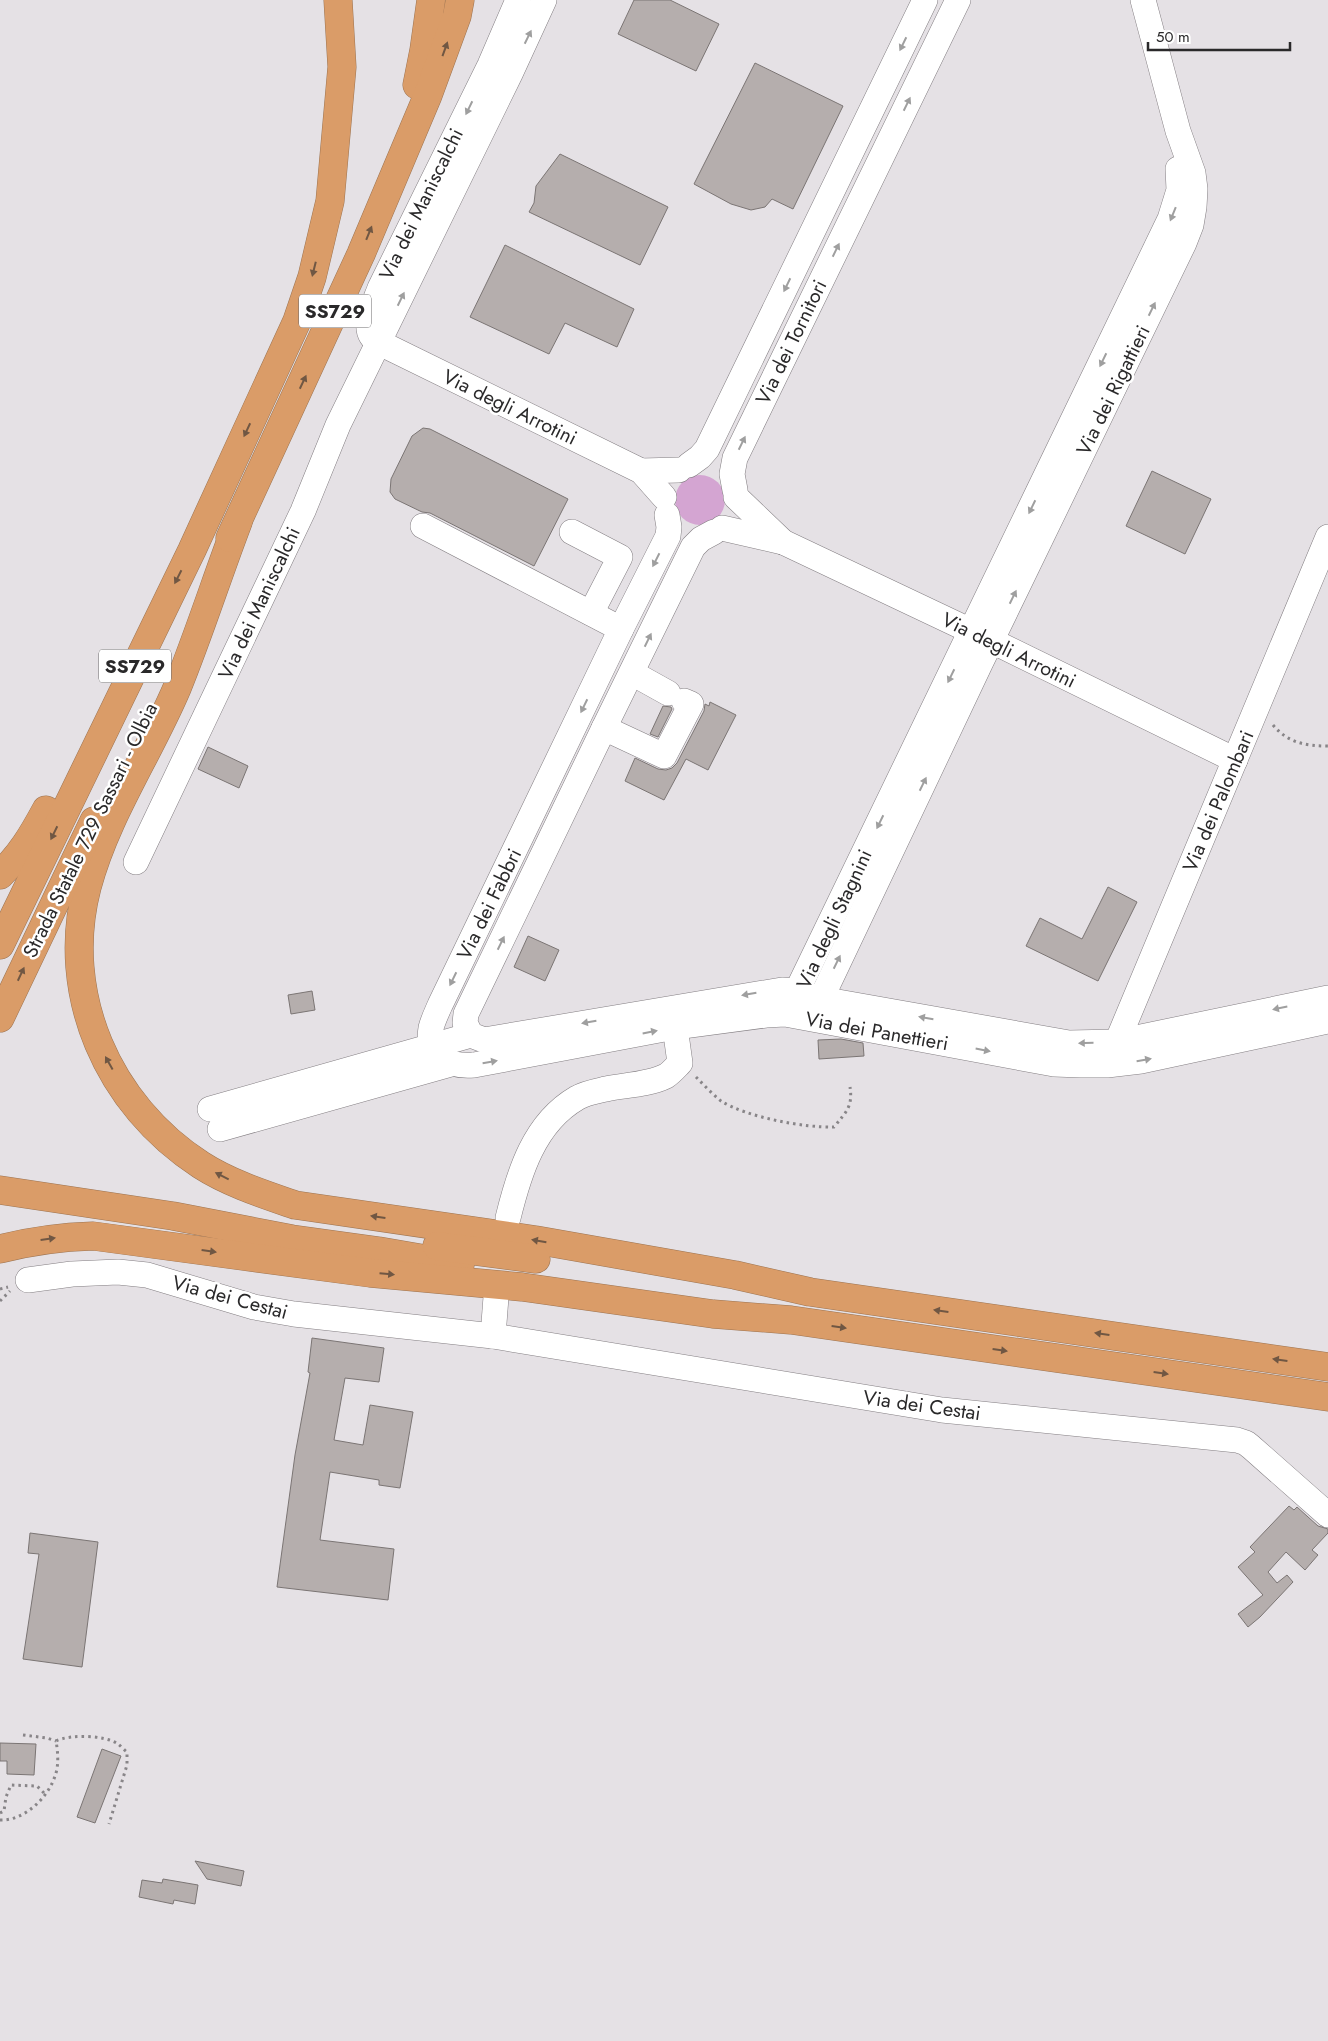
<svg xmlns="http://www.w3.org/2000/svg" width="1328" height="2041" viewBox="0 0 1328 2041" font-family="Jost,sans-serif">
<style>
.green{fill:#d4a5d2}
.building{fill:#b5aead;stroke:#7b7574}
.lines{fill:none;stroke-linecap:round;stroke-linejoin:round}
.minor-casing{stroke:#837e82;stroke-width:26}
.highway-casing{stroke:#9c7452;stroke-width:29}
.path{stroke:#888588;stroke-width:3;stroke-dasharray:2.5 4;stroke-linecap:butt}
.minor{stroke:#fff;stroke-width:25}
.highway{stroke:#da9c68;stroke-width:28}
.oneway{fill:#9f9f9f}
.oneway2{fill:#705743}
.labels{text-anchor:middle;stroke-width:5;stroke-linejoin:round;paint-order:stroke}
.shield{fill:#fff;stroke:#6a696a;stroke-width:1}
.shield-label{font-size:19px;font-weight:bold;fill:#2a292a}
.street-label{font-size:20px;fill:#2a292a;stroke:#fff}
</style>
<rect width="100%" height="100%" fill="#e5e1e5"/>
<circle class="green" cx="700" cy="500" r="25"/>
<g class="building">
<path d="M634,0h36l49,24 -23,47 -78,-37z"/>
<path d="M755,63l88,43 -50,103 -21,-10 -7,8 -14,3 -20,-6 -37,-20z"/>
<path d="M560,154l108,53 -28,58 -111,-53 5,-9 2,-17z"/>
<path d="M505,245l129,64 -17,38 -52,-24 -16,31 -79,-37z"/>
<path d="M423,428l7,1 138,70 -34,67 -104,-53 -8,-1 -27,-13 -5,-7 1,-13 21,-43z"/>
<path d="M1152,471l59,28 -26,55 -59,-28z"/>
<path d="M710,702l26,13 -28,55 -22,-11 -22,41 -39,-19 10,-23 23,11 8,1 6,-2 5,-5 27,-52 1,-7 4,2z"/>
<path d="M663,706l8,1 1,2 -14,28 -8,-3z"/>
<path d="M208,747l40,19 -9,22 -41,-19z"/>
<path d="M1108,887l29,15 -39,79 -72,-35 14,-28 42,21z"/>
<path d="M528,936l31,14 -14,31 -31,-14z"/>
<path d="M312,991l3,19 -24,4 -3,-19z"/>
<path d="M841,1039l22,4 1,13 -45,3 -1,-19z"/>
<path d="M312,1338l72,10 -5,34 -34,-4 -11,62 29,5 7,-40 43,7 -13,76 -21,-3v-5l-49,-8 -10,68 74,9 -6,51 -111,-13 18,-132 15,-82 -2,-1z"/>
<path d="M1289,1506l5,4 3,-3 21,19 10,3v4l-16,17 6,5 -13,15 -19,-18 -18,20 9,11 10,-8 6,7 -33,35 -12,10 -10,-13 25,-19 -25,-28 17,-15 -5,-5z"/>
<path d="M30,1533l68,9 -16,125 -59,-8 16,-105 -11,-1z"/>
<path d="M0,1743l36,1 -2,31 -27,-1v-13h-7z"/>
<path d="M102,1749l19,7 -26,67 -18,-6z"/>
<path d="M195,1861l49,10 -3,15 -34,-7z"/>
<path d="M163,1879l35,6 -3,19 -21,-4 -1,4 -34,-7 3,-17 20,3z"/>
</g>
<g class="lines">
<defs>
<g id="minor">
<path d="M518,0l-28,65 -110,223c-6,17 -22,44 0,55l261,128 23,26"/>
<path d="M689,465l11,-8 7,-8 218,-449"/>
<path d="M641,471l38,-1"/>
<path d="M735,490l-3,-16 3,-16 223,-458"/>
<path d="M736,497l47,45"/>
<path d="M667,515l2,12 -1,9 -47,93 -181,376c-3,7 -7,15 -9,23 -5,29 19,39 43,37l201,-38 91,-12 19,-1 269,50 27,1h26l34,-4 187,-40"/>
<path d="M423,526l198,103"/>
<path d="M722,528l61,14 209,99 243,119"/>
<path d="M572,532l48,25 -29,56"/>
<path d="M714,532l-13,7 -8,8 -89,181 -138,286 -1,9 6,12 13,5 298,-50 15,1 24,8 248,44 48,-1 211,-44"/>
<path d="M632,673l36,20"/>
<path d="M604,728l60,28 27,-52 -7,-3"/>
<path d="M136,862l167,-351 35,-86 172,-351 34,-74"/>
<path d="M800,1007l-3,-16 373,-772 9,-29 -1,-21"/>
<path d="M809,1010l12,-11 159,-335 204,-421 7,-18 3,-18 1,-18 -2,-16 -15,-42 -35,-131"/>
<path d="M1112,1054l216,-517"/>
<path d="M210,1109l261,-74"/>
<path d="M220,1129l231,-65"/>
<path d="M508,1218c11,-45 26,-95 69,-120 8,-5 20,-7 29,-9 19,-4 42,-4 60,-13 5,-3 10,-9 14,-13l-5,-36"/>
<path d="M28,1280l44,-6 46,-2 29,3 107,32 40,7 199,22 449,74 295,30 9,3 5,4 77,68"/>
<path d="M493,1336l3,-39"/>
</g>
<g id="highway">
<path d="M417,85l7,-35 7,-50"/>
<path d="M238,522c-21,55 -39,112 -61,166 -28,66 -71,128 -90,199 -28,107 21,218 114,278 28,18 62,29 94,40l241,35 199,35 75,17 518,75"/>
<path d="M230,538l131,-284 67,-159 29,-79 3,-16"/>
<path d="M0,875c21,-21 32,-39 46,-65"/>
<path d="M0,945l192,-395 105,-229 15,-44 18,-76 12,-134 -4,-67"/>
<path d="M0,1018l94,-197"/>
<path d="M0,1190l173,26 119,23 87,12 81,14"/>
<path d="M437,1246l99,13"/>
<path d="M0,1249c31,-8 61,-12 93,-13l277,37 152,14 191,27 78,6 537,77"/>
</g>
</defs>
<use href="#minor" class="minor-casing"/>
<use href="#highway" class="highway-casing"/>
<g class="path">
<path d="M1273,725c15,18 33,21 55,21"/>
<path d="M696,1077c8,8 16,17 25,24 25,16 84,27 113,26 12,-15 19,-20 16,-40"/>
<path d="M0,1289l8,-2"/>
<path d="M0,1301l10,-10"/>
<path d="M23,1735l24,3 9,3"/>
<path d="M0,1813l4,-2 2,-14 5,-12 26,1 8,8"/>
<path d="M0,1820c24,1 48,-22 55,-44 4,-10 3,-24 1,-35 14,-7 49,-6 62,3 3,2 6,6 9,8v13l-18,59"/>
</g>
<use href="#minor" class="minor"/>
<use href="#highway" class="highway"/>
</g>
<defs><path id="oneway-solid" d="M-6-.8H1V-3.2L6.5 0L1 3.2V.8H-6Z" transform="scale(1.25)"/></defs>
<g class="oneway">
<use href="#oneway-solid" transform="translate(528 37) rotate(-64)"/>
<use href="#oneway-solid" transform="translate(903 44) rotate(116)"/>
<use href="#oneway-solid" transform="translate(907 104) rotate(-64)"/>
<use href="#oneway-solid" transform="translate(469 108) rotate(116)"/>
<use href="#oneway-solid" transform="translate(1173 214) rotate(112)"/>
<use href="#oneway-solid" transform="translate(836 250) rotate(-64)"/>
<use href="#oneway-solid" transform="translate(787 285) rotate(116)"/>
<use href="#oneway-solid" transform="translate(401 299) rotate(-64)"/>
<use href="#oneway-solid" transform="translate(1152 309) rotate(-64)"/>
<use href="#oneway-solid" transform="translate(1103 360) rotate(116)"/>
<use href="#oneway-solid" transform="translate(742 443) rotate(-64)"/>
<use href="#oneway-solid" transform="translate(1032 507) rotate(116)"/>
<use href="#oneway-solid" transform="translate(656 560) rotate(117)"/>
<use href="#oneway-solid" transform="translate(1013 597) rotate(-64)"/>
<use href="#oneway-solid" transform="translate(648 640) rotate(-64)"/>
<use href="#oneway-solid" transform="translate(951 676) rotate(116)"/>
<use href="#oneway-solid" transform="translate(584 706) rotate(116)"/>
<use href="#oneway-solid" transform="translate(923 784) rotate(-64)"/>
<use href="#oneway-solid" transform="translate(880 822) rotate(116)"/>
<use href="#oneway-solid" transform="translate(501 943) rotate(-64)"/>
<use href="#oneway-solid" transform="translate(837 962) rotate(-64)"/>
<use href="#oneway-solid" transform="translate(453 979) rotate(116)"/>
<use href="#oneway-solid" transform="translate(749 994) rotate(170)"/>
<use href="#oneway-solid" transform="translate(1280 1008) rotate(168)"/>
<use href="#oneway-solid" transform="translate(926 1018) rotate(-170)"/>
<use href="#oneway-solid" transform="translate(589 1022) rotate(170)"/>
<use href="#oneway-solid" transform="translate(650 1032) rotate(-11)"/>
<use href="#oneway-solid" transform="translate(1086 1043) rotate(179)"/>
<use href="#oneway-solid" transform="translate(983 1050) rotate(11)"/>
<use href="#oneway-solid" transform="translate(1144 1060) rotate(-10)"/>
<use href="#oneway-solid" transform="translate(490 1062) rotate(-10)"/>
</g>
<g class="oneway2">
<use href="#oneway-solid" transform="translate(445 49) rotate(-70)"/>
<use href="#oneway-solid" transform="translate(369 233) rotate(-68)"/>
<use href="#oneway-solid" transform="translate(314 269) rotate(104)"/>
<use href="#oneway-solid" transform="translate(303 382) rotate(-65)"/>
<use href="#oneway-solid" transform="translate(247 430) rotate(115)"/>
<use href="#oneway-solid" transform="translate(178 577) rotate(117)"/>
<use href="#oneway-solid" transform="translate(54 833) rotate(116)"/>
<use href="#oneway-solid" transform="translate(21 974) rotate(-65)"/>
<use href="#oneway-solid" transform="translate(109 1063) rotate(-119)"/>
<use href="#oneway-solid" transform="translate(222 1176) rotate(-153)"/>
<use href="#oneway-solid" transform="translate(378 1217) rotate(-172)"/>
<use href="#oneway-solid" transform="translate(48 1239) rotate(-8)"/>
<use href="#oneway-solid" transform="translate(539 1241) rotate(-170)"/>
<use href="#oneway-solid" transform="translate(209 1251) rotate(8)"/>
<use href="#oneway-solid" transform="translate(387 1274) rotate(5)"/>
<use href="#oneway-solid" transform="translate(941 1311) rotate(-172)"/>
<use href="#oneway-solid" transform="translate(839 1327) rotate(8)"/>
<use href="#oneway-solid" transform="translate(1102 1334) rotate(-172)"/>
<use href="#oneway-solid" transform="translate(1000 1350) rotate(8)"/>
<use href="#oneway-solid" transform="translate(1280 1360) rotate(-172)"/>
<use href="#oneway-solid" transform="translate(1161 1373) rotate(8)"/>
</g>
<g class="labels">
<g class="shield">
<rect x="299" y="294.5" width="72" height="33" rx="4"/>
<rect x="99" y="649.5" width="72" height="33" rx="4"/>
</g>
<g class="shield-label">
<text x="335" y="318">SS729</text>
<text x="135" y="673">SS729</text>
</g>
<g class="street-label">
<text transform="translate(421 204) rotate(-64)" y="7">Via dei Maniscalchi</text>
<text transform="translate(791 342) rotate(-64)" y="7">Via dei Tornitori</text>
<text transform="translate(1113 390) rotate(-64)" y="7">Via dei Rigattieri</text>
<text transform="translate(510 407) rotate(26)" y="7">Via degli Arrotini</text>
<text transform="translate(259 603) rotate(-65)" y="7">Via dei Maniscalchi</text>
<text transform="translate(1009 650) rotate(26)" y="7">Via degli Arrotini</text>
<text transform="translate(1218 801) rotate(-67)" y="7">Via dei Palombari</text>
<text transform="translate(90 830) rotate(-64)" y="7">Strada Statale 729 Sassari - Olbia</text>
<text transform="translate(489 904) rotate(-64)" y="7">Via dei Fabbri</text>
<text transform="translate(834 919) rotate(-65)" y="7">Via degli Stagnini</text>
<text transform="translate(877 1031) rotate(10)" y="7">Via dei Panettieri</text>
<text transform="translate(230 1297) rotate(15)" y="7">Via dei Cestai</text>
<text transform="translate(922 1405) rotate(8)" y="7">Via dei Cestai</text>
</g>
</g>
<path d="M1148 42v8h142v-8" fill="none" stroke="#2a292a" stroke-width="2.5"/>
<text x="1156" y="42" font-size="15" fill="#2a292a" stroke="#ffffff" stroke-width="4" paint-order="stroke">50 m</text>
</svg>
